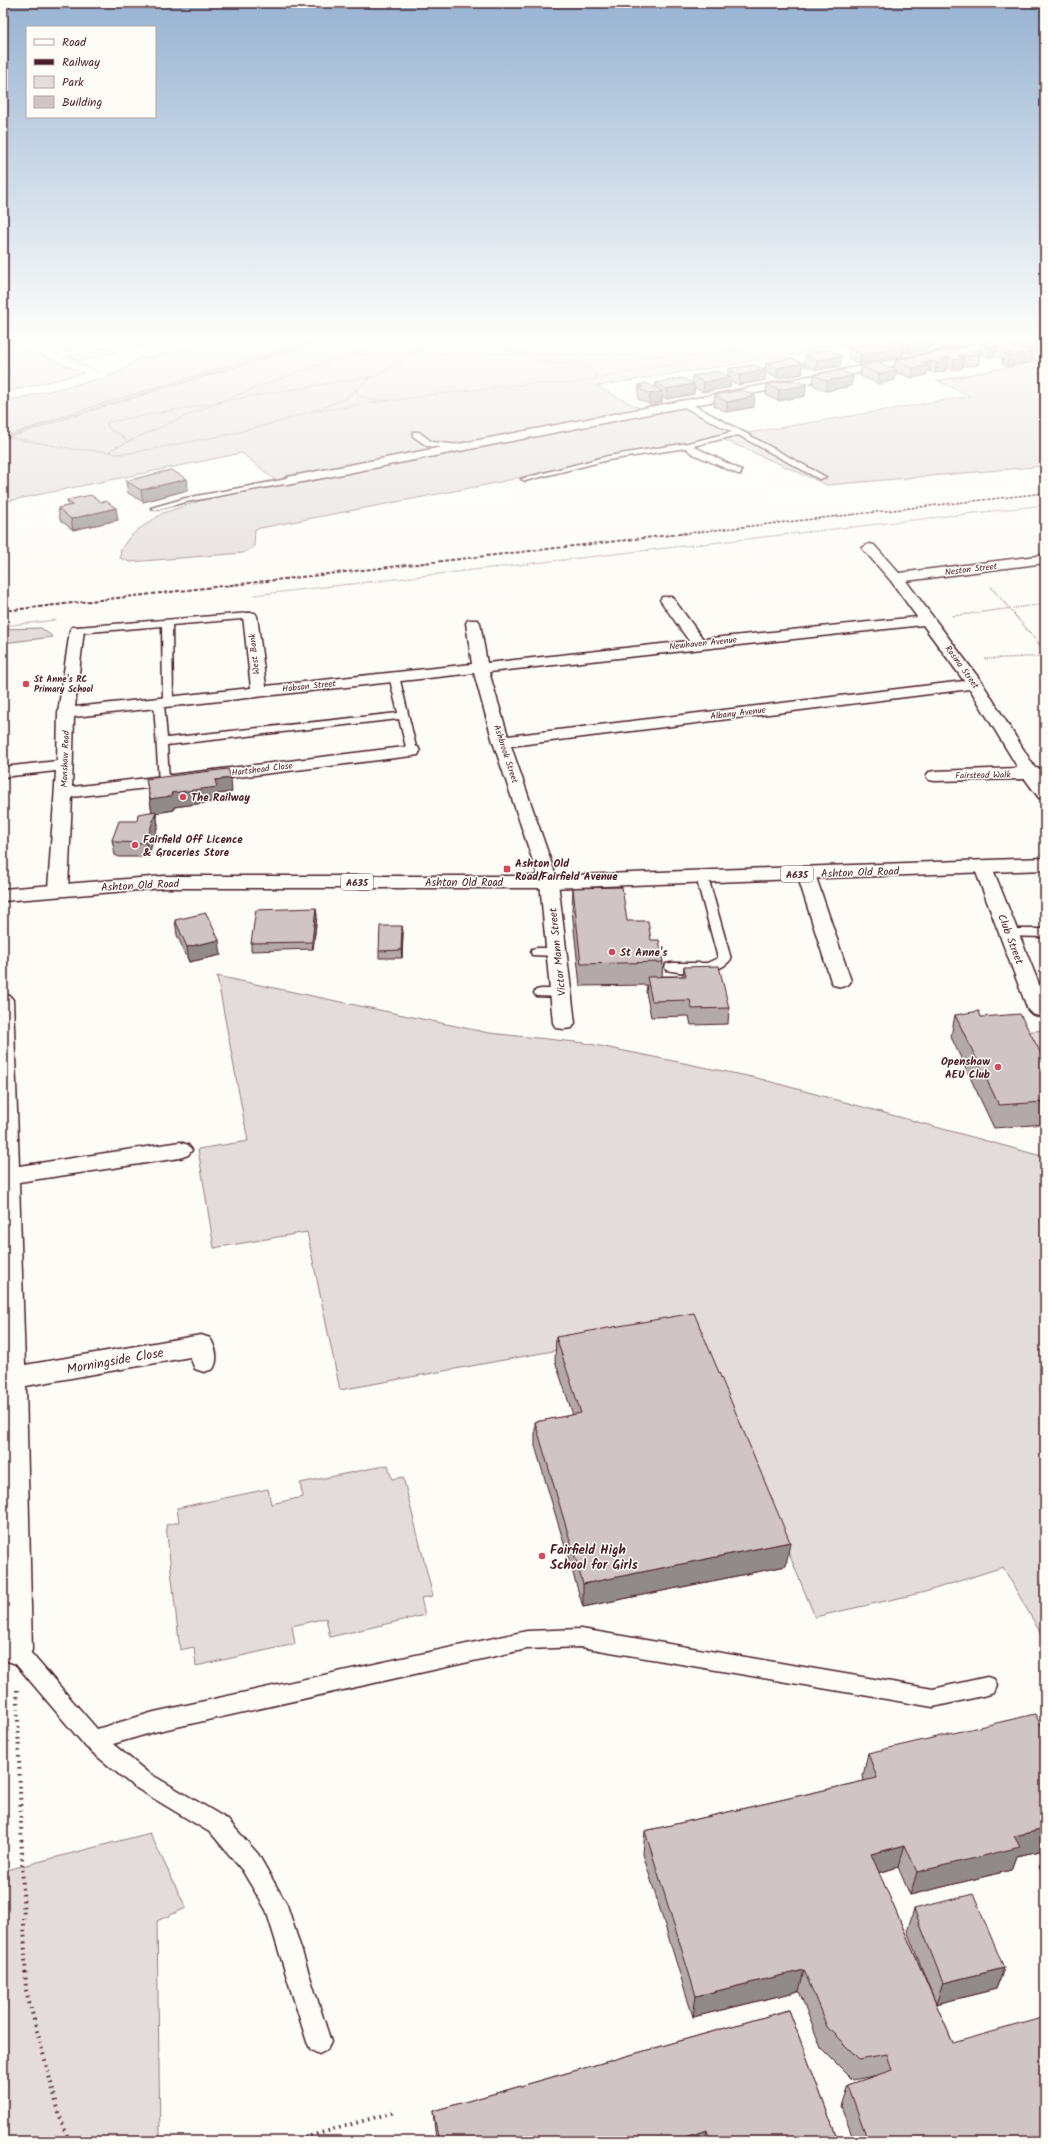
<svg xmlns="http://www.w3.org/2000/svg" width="1048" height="2144" viewBox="0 0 1048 2144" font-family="Kalam,sans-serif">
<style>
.green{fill:#e3dcda;stroke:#967e82}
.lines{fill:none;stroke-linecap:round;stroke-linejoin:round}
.service-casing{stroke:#4a1f2b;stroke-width:3}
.minor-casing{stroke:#4a1f2b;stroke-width:3}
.trunk-casing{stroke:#4a1f2b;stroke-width:3}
.path-far1{stroke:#4a1f2b;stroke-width:1.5;stroke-dasharray:0.5 1.5;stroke-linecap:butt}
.path{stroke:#4a1f2b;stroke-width:4;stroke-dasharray:1.5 4.5;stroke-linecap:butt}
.service{fill:#fdfcf7;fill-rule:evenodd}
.minor{fill:#fdfcf7;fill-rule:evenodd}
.trunk{fill:#fdfcf7;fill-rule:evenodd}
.rail-far1{stroke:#4a1f2b;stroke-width:1.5;stroke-dasharray:3 1.5;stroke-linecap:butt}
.rail{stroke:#4a1f2b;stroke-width:2;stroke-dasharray:4 2;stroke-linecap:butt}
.wall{fill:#b3a9a9;stroke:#4a1f2b}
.shaded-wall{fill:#928a89;stroke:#4a1f2b}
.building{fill:#d0c5c4;stroke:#4a1f2b}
.poi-dot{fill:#d1495b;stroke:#fdfcf7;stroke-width:1.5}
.labels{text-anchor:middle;stroke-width:3;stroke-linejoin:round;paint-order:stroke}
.far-street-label{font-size:9px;fill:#4a1f2b;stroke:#fdfcf7}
.far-poi-label{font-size:9px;font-weight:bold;fill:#4a1f2b;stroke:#fdfcf7;text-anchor:start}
.shield{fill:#fdfcf7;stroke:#806168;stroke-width:1}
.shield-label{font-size:10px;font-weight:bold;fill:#4a1f2b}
.poi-label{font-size:11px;font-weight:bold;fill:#4a1f2b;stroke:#fdfcf7;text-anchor:start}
.street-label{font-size:11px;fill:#4a1f2b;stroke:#fdfcf7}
.near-street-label{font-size:13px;fill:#4a1f2b;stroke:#fdfcf7}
.near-poi-label{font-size:13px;font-weight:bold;fill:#4a1f2b;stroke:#fdfcf7;text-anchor:start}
</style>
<rect width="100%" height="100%" fill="#fdfcf7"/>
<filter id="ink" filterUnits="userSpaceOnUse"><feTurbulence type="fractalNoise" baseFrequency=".025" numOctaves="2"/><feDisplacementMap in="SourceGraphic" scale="8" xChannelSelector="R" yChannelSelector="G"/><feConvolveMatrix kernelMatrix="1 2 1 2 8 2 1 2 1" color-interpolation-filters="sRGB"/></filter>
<g filter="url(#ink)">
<g class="green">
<path d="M28,337h103l-66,15z"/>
<path d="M150,337h29l-100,24 -11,-5z"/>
<path d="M228,337h97l-233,70 -89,30v-35l100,-24 19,-7 15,-12 26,-5z"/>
<path d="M335,337h528l12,5 -279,44 49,25 43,-8 60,30 222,-37 -32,-15 96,-19 11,4v100l-218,19 -109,-48 -112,20 -110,26 -241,46 -1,18 -11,6 -113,9 -10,-4 1,-9 7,-10 8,-8 27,-18 39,-13 78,-16 -38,-31 -239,49v-63l99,-32z"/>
<path d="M940,337h31l13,5 -43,7 -24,-11z"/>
<path d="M3,339l81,34 -81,20z"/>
<path d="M41,628l12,9 -50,6v-14z"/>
<path d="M217,976l272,57 96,10 172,35 288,79v484l-42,-74 -78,25 -110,25 -120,-292 -355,65 -33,-158 -93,16 -16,-99 50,-8z"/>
<path d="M1045,1030v38l-22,-36z"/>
<path d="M388,1465l4,14 11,-2 30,119 -12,2 4,17 -95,22 -4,-19 -34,8 3,18 -99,22 -2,-19 -14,3 -14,-125 13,-3 -2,-14 91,-19 3,15 32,-7 -3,-14z"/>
<path d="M150,1833l36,75 -29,13 3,216 -16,4h-141v-270z"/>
</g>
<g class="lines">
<defs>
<g id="service">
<path d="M680,401h6l140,76 -7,2 -81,-44 -45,11 48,24v4h-3l-47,-21 -5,-5 -78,12 -83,21 -4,-2 87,-23 80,-13 44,-11 -52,-27z"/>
<path d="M413,432h6l13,10 28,3 4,2 -4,2 -33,-3 -14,-10z"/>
<path d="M287,479l4,2 -1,2 -104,19 -31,8 -4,-2 35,-10z"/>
<path d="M250,613l3,1v4l-81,7 1,77 -1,2h-8l3,34 231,-25 -9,-37 5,-3 5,3 18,75 -1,2 -4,1 -5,-3 -8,-32 -232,26 2,36 -6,3 -4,-1 -5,-80 5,-3 4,1 -1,-75 -85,7 -5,-3 5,-3z"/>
<path d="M702,873l6,4 23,82c-11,17 -47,15 -65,11l-1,-3 1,-3 5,-1h36l11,-5 -22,-81z"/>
<path d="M1009,929h36v8l-40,-1 -2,-3 2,-3z"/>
<path d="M537,948h19l6,4 -6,4 -24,-1 -1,-3 1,-3z"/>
<path d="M541,989h20l7,4 -7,4 -25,-1 -2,-3 2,-3z"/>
<path d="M581,1629l352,60 54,-12 7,2 3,7 -3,7 -7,2 -54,12 -352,-60 -54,2 -373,83 -41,12 34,28 80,47 31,35 29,51 44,137 -4,8 -8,4 -8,-4 -4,-8 -41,-132 -24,-40 -31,-37 -78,-47 -47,-39 -77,-91 -3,-6 3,-6 7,-3 7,3 74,85 57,-17 373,-81z"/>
</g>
<g id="minor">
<path d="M1002,339l43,17v7l-44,-18 -714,140 -6,-4 6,-4z"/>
<path d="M869,544l5,1 25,28 146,-18v8l-139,18 75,100 54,87 10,1v8l-3,1 3,4v17l-6,-1 -14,-19 -90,2 -6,-1 -3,-4 3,-4 6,-1 83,-3 -48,-79 -459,57 47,136 17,141 -3,5 -8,1 -8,-1 -3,-5 -13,-141 -47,-140 -19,-69 -400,44 -2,70 340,-41 6,1 2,4 -2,4 -6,1 -340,41 -4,92 -3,4 -7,2 -7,-2 -3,-4 8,-118 -53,6v-10l54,-6 1,-48 12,-83 2,-3h10l2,3 -9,77 176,-19 -8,-72 2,-3h10l2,3 9,70 206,-22 -6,-41 2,-3h10l2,3 7,40 202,-22 -29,-41 2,-3h10l31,42 214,-22 -26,-36 -29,-33zM923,625l41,56 -456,55 -19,-64z"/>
<path d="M983,861l7,2 2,4 53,132v16l-6,1 -7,-2 -4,-4 -54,-143 2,-4z"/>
<path d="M806,868l7,2 2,4 36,107 -3,4 -7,2 -7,-2 -3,-4 -34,-107 2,-4z"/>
<path d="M3,994l7,2 3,4 6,166 161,-24 8,3 4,5 -4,5 -8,3 -161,24 6,183 176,-30 9,3c6,10 9,21 3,31l-9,3 -9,-3 -5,-12 -164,29 6,264 -5,10 -11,4 -11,-4 -2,-4z"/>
</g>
<path id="trunk" d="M1045,858v12l-496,18h-385l-161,13v-12l161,-13h385z"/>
</defs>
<use href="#service" class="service-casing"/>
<use href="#minor" class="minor-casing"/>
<use href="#trunk" class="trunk-casing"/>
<g class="path-far1">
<path d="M16,337l85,36"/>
<path d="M410,337c-103,28 -203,68 -300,113v2l5,2 16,-1 100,-19 57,-15 42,-14 14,-6 29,-23 26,-12 38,-27"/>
<path d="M479,337l46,18"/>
<path d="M352,355l45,-2 300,3 50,-7 17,-7 4,-5"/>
<path d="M530,357c6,2 12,5 18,6 16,3 42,-3 50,15"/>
<path d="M935,381l62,-12 -11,-4"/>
<path d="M356,391l2,5 16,4h15"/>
<path d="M230,400l143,-24"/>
<path d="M317,411l120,-17 91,-10 45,-1 138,-26"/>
<path d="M6,437l66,12 38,3"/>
<path d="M3,438l85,-28 243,-73"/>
<path d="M127,442l-4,-5 -15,-9 -1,-6 114,-20"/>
<path d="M991,587l54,64"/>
<path d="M254,595l791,-90"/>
<path d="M952,616l93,-12"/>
<path d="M3,626l53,-6"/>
<path d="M985,659l60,-3"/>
</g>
<g class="path">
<path d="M17,1690l9,300 35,130 8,21"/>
<path d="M293,2141l101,-29"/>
</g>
<use href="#service" class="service"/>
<use href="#minor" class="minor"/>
<use href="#trunk" class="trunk"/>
<path class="rail-far1" d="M679,534l366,-41"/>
<path class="rail" d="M3,611l685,-78"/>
</g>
<g class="wall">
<path d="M893,337h36h-1l5,2 -2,10 -24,4 -3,-1 -1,3 -43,9 -12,-6 1,-10 43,-7z"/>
<path d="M1005,337h40v15l-27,-10v-3l-5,1z"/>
<path d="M998,339l33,23 -24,4 -5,-2 1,-5 -8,-3 -7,1 -9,-4 1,-10z"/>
<path d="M964,347l16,8 -2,10 -15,1 -1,2 -9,2 -6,-2h-2v3l-10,2 -5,-2h-3l-1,4 -14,3 -16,-6 -1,8 -17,4 -18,-8 1,-10 32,3 2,-9z"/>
<path d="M805,355l36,11 -25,4 -12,-5z"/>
<path d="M766,363h37l-1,11 -25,4 -11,-5 -1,7 -26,5 -9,-4v6l-27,5 -9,-4v6l-27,5 -5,-2v5l-13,2 -11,-5 1,-14 16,3 1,-5h36v-7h36v-7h37z"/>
<path d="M814,375l39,1 -2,10 -25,5 -13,-6z"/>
<path d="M767,384l39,1 -1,11 -27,5 -12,-6z"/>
<path d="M715,395l39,12 -27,5 -13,-6z"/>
<path d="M187,479l1,11 -45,12 -15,-9 -2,-12z"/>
<path d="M67,500l51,20 -45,10 -13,-10 -2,-12 10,-2z"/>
<path d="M146,779l86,13 -15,2 1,7 -44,6v3l-18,3 2,12 -10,32h-29l-4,-2 -3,-15 40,-29z"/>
<path d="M573,888l54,33 24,19 12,22 -1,14h21l1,-9 45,41 -1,16 -37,1 -2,-9 -38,1 -5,-25 1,-7 -67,1 -8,-76z"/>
<path d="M316,908l1,8 -4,33 -62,2v-8z"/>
<path d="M175,920l46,35 -32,7 -12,-27z"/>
<path d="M402,926l1,7 -1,25h-23v-7z"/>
<path d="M955,1015l26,2 64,44v63l-51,4 -43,-91z"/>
<path d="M556,1337l230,229 -203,41 -48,-161v-24l38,-7 -18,-54z"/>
<path d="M1045,1733v117l-29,6 -5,14 -101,25 -12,-28 -19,6 57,131 -29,-73 7,-22 90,59 -8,21 -60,15 17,39 92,98h-191l-13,-35 7,-21 30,-10 -25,5 -32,-32 -22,-57 -106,26 -50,-163 2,-23 219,-50 -1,-5 5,-23z"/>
<path d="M1045,1852v27l-6,-12z"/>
<path d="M1045,1950v10l-2,-5z"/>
<path d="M789,2010l49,131h-401l-2,-10 -2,-20z"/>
</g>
<g class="shaded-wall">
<path d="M1014,337h5l-1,2 -5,1z"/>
<path d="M933,339l-2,10 -24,4 1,-10z"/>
<path d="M905,345l-2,10 -43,9 1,-10z"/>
<path d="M997,346l-2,10 -7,1 2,-10z"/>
<path d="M1032,352l-1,10 -24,4 2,-10z"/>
<path d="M842,356l-1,10 -25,4 1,-10z"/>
<path d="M949,357l-2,11h-2v3l-10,2 2,-10 4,-4z"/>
<path d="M964,358l-2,10 -9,2 1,-10z"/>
<path d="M931,361l-1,10h-3l-1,4 -14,3 1,-10 9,-6z"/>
<path d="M803,363l-1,11 -25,4 1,-10z"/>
<path d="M766,370l-1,10 -26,5 1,-10z"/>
<path d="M897,370l-2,10 -17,4 1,-10z"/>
<path d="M853,376l-2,10 -25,5 1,-10z"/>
<path d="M731,377l-1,10 -27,5 1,-10z"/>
<path d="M694,384v10l-27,5v-10z"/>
<path d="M806,385l-1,11 -27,5 1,-11z"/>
<path d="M662,391v11l-13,2 1,-10z"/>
<path d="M755,396l-1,11 -27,5v-10z"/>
<path d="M187,479l1,11 -45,12 -2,-12z"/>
<path d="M116,508l2,12 -45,10 -2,-11z"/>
<path d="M231,778l1,14 -15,2 1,7 -44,6v3l-18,3 2,12 -10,32 -2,-14 6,-30 -2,-14 65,-19z"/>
<path d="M316,908l1,8 -4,33 -1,-7z"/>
<path d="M402,926l1,7 -1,25 -1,-8z"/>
<path d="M219,940l2,15 -32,7 -2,-15z"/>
<path d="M790,1542l-4,24 -203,41v-23z"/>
<path d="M1045,1829v21l-29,6 -5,14 -101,25 7,-23 97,-36z"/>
<path d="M905,1845l-7,22 -33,10 6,-23z"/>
<path d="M1004,1968l-8,21 -60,15 7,-21z"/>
<path d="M804,1970l-5,21 -106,26 3,-21z"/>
<path d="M707,2130l-2,11h-33z"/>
</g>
<g class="building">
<path d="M893,337h35l5,2 -25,4z"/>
<path d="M1033,337h12v4z"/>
<path d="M998,339l34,13 -23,4 -5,-2 10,-1 -17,-7 -7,1 -10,-4z"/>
<path d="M892,340l13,5 -44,9 -12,-6z"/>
<path d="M964,347l16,8 -22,1 6,2 -10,2 -5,-3 -8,2 5,2 -9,2 -6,-2 -6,1h-3l6,3 -15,3 -18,-8z"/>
<path d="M830,350l12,6 -25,4 -12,-5z"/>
<path d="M791,358l12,5 -25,5 -12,-5z"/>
<path d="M878,362l19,8 -18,4 -18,-8z"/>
<path d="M754,365l12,5 -26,5 -12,-6z"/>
<path d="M840,370l13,6 -26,5 -13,-6z"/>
<path d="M718,371l13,6 -27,5 -12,-6z"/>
<path d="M682,378l12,6 -27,5 -11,-6z"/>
<path d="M793,380l13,5 -27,5 -12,-6z"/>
<path d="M646,383l16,8 -12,3 -12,-6 5,-1 -4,-2z"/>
<path d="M742,390l13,6 -28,6 -12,-7z"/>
<path d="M171,470l16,9 -46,11 -15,-9z"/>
<path d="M91,495l10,7 5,-1 10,7 -45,11 -13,-11 15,-3 -6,-5z"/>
<path d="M228,769l3,9 -16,2 2,7 -46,6 1,3 -22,3 -4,-20z"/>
<path d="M156,811l-10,32 -30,-1 -4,-2 7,-19h18l1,-7z"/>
<path d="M622,887l5,34h21l3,19h8l4,22 -82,2 -8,-76z"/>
<path d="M316,908l-4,34 -61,1 5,-33z"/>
<path d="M206,913l13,27 -32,7 -12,-27z"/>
<path d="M380,926h22l-1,24 -22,1z"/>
<path d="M719,966l10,42 -37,1 -2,-9 -38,1 -5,-24 39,-1 -2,-9z"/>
<path d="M979,1011l2,6 39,-3 25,47v41l-46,3 -44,-90z"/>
<path d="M694,1313l96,229 -207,42 -48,-162 46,-9 -25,-76z"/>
<path d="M1035,1714l10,19v96l-31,7 6,11 -103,25 -12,-27 -34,9 82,189 92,-26v124h-177l-20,-56 44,-15 -5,-16 -28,5 -32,-32 -23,-57 -108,26 -51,-165 232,-53 -9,-25z"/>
<path d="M973,1894l31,74 -61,15 -29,-74z"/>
<path d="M789,2010l49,131h-128l-3,-11 -35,11h-233l-6,-30z"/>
</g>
</g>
<linearGradient id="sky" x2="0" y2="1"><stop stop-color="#98b3d2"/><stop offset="0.53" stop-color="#fefefb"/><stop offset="1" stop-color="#fefefb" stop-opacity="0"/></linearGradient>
<rect width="1048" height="637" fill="url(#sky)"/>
<g class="poi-dot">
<circle cx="26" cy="684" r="4"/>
<circle cx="183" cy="797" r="4"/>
<circle cx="135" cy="845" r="4"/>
<rect x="503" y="865" width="8" height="8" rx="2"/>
<circle cx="612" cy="952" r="4"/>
<circle cx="998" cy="1067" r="4"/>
<circle cx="542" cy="1556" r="4"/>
</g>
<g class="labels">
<g class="far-street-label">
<text transform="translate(971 569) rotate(-7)" y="3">Neston Street</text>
<text transform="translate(703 643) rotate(-6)" y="3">Newhaven Avenue</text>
<text transform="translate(254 654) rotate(-96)" y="3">West Bank</text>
<text transform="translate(962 667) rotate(54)" y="3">Rosina Street</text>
<text transform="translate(309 686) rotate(-6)" y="3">Hobson Street</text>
<text transform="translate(738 713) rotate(-7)" y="3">Albany Avenue</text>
<text transform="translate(506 754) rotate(72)" y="3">Ashbrook Street</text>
<text transform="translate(65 759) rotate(-88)" y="3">Manshaw Road</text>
<text transform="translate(262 769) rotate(-7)" y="3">Hartshead Close</text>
<text transform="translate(983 775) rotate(-1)" y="3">Fairstead Walk</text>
</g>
<g class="far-poi-label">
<text x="34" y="682">St Anne's RC<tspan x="34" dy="10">Primary School</tspan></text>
</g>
<g class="shield">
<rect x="781" y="866" width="32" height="16" rx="3"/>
<rect x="341" y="874" width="32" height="16" rx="3"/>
</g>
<g class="shield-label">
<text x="797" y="878">A635</text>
<text x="357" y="886">A635</text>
</g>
<g class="poi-label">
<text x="191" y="801">The Railway</text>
<text x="143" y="843">Fairfield Off Licence<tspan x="143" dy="13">&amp; Groceries Store</tspan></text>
<text x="515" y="867">Ashton Old<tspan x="515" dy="13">Road/Fairfield Avenue</tspan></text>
<text x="620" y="956">St Anne's</text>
<text x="990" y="1065" text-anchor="end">Openshaw<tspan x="990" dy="13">AEU Club</tspan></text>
</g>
<g class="street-label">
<text transform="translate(860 872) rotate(-2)" y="4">Ashton Old Road</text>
<text x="464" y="886">Ashton Old Road</text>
<text transform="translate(140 885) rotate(-3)" y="4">Ashton Old Road</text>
<text transform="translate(1011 939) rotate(69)" y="4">Club Street</text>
<text transform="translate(557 952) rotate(-96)" y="4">Victor Mann Street</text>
</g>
<g class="near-street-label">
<text transform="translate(115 1360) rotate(-10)" y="5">Morningside Close</text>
</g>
<g class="near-poi-label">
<text x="550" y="1554">Fairfield High<tspan x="550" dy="15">School for Girls</tspan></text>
</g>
</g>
<rect width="1048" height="2144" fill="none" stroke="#fdfcf7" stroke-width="16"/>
<rect x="8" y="8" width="1032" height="2128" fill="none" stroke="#4a1f2b" stroke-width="1.5" filter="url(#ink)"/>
<rect x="26" y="26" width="130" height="92" fill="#fdfcf7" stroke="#b5a4a5"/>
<rect x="34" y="39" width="20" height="6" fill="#fdfcf7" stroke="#b5a4a5"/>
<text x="62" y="46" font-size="12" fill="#4a1f2b">Road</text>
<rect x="34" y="59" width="20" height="6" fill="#4a1f2b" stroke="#b5a4a5"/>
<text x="62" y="66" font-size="12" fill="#4a1f2b">Railway</text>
<rect x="34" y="76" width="20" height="12" fill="#e3dcda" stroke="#b5a4a5"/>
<text x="62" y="86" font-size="12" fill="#4a1f2b">Park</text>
<rect x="34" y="96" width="20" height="12" fill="#d0c5c4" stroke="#b5a4a5"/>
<text x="62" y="106" font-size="12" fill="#4a1f2b">Building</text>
</svg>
